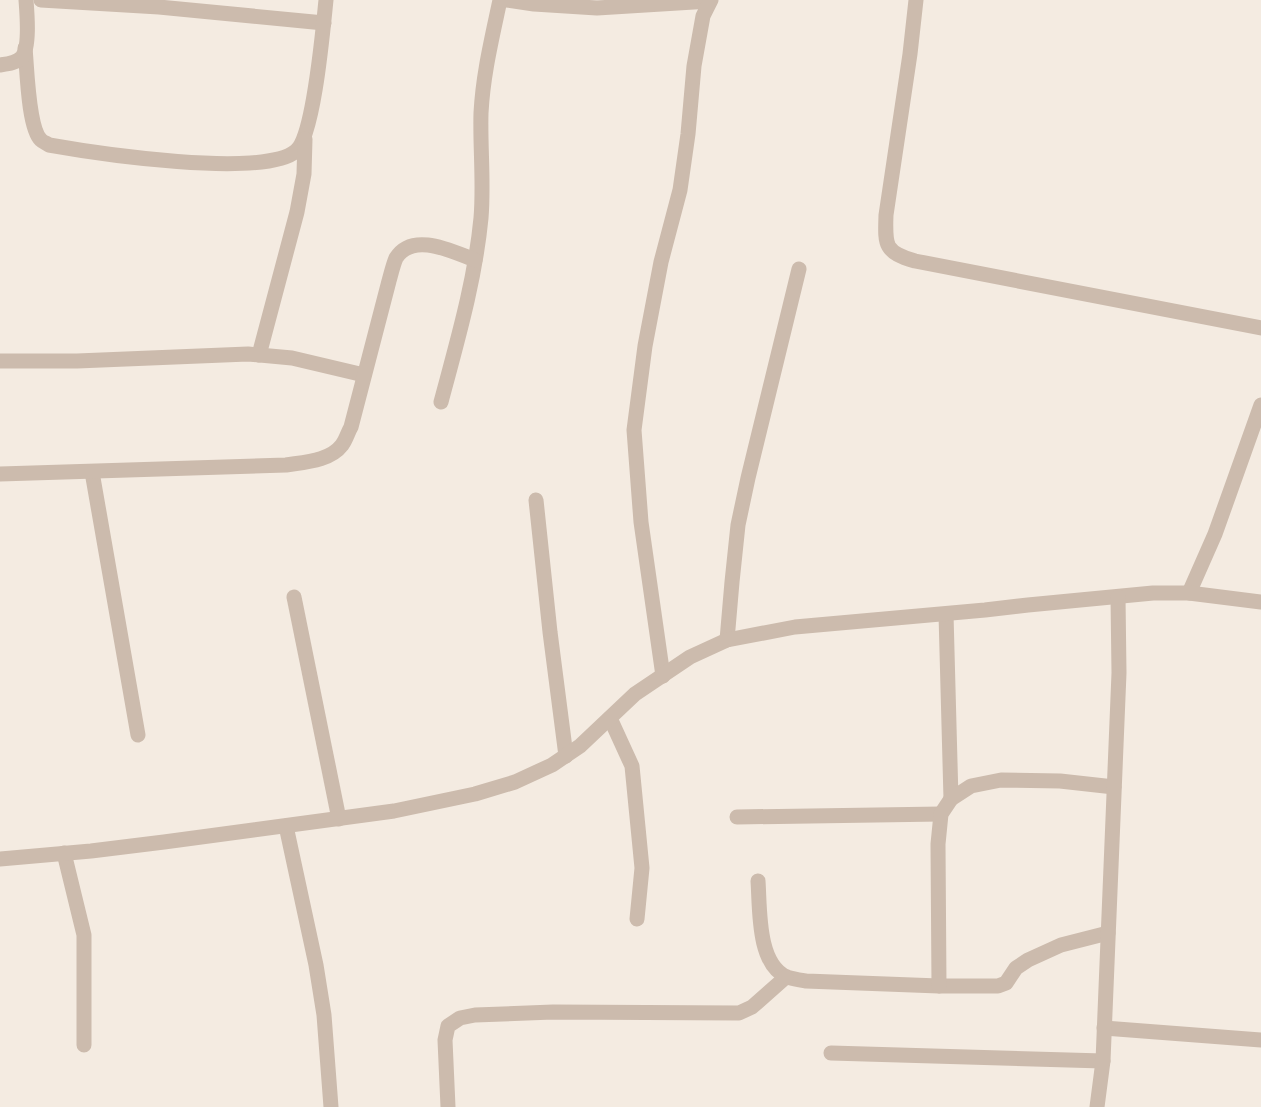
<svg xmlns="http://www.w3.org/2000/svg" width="1261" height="1107" viewBox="0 0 1261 1107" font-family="'PT Sans Narrow',sans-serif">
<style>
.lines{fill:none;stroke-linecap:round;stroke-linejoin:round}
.minor{stroke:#ccbbad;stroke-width:15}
</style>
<rect width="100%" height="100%" fill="#f4ebe1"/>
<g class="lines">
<g class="minor">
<path d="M41,0l118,7 165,16"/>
<path d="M507,0l27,4 63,4 113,-7"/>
<path d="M916,0l-6,54 -24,161c-1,30 -2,37 29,46l346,67"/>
<path d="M25,48c2,19 3,80 16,92 2,2 5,3 8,5 45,8 215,34 247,6 18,-16 27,-123 30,-151"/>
<path d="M0,65c7,-1 17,-2 22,-8 8,-10 5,-44 4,-57"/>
<path d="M259,355l38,-143 7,-38 1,-35"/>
<path d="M0,361h77l171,-7 44,4 72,17"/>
<path d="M441,402c16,-60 34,-121 40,-184 3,-35 -1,-70 0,-105 2,-39 11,-75 19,-113"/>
<path d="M92,472l46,263"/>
<path d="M0,474l286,-9c19,-3 44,-4 56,-20 4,-5 6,-13 9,-18l38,-146c2,-7 4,-16 7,-23 17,-27 57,-6 79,2"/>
<path d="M536,500l14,132 16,124"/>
<path d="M1189,593l26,-59 46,-129"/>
<path d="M294,597l45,222"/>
<path d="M946,614l5,185"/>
<path d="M727,640l5,-58 6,-57 10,-47 51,-209"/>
<path d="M663,676l-22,-154 -7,-92 11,-84 16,-84 19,-72 8,-56 6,-68 9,-50 8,-16"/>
<path d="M610,718l22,48 10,102 -5,51"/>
<path d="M737,817l204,-3"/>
<path d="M286,826l30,139 8,50 7,92"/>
<path d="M64,853l20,82v110"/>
<path d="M0,859l91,-8 73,-9 230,-31 81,-17 40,-12 37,-17 28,-19 55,-52 55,-37 37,-17 68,-13 190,-17 43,-5 125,-12h36l72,9"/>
<path d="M758,881c2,28 -1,83 29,96 6,2 13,3 19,4l133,5h59l8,-3 10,-15 12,-8 33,-15 47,-12"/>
<path d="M939,986l-1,-142 3,-30 10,-15 20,-13 30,-6 59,1 54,6"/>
<path d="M1104,1028l157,12"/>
<path d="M831,1053l272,8"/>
<path d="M448,1107l-3,-67 3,-14 12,-8 15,-3 78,-3 186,1 13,-6 34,-30"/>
<path d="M1097,1107l6,-46 16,-388 -1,-76"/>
</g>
</g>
</svg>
